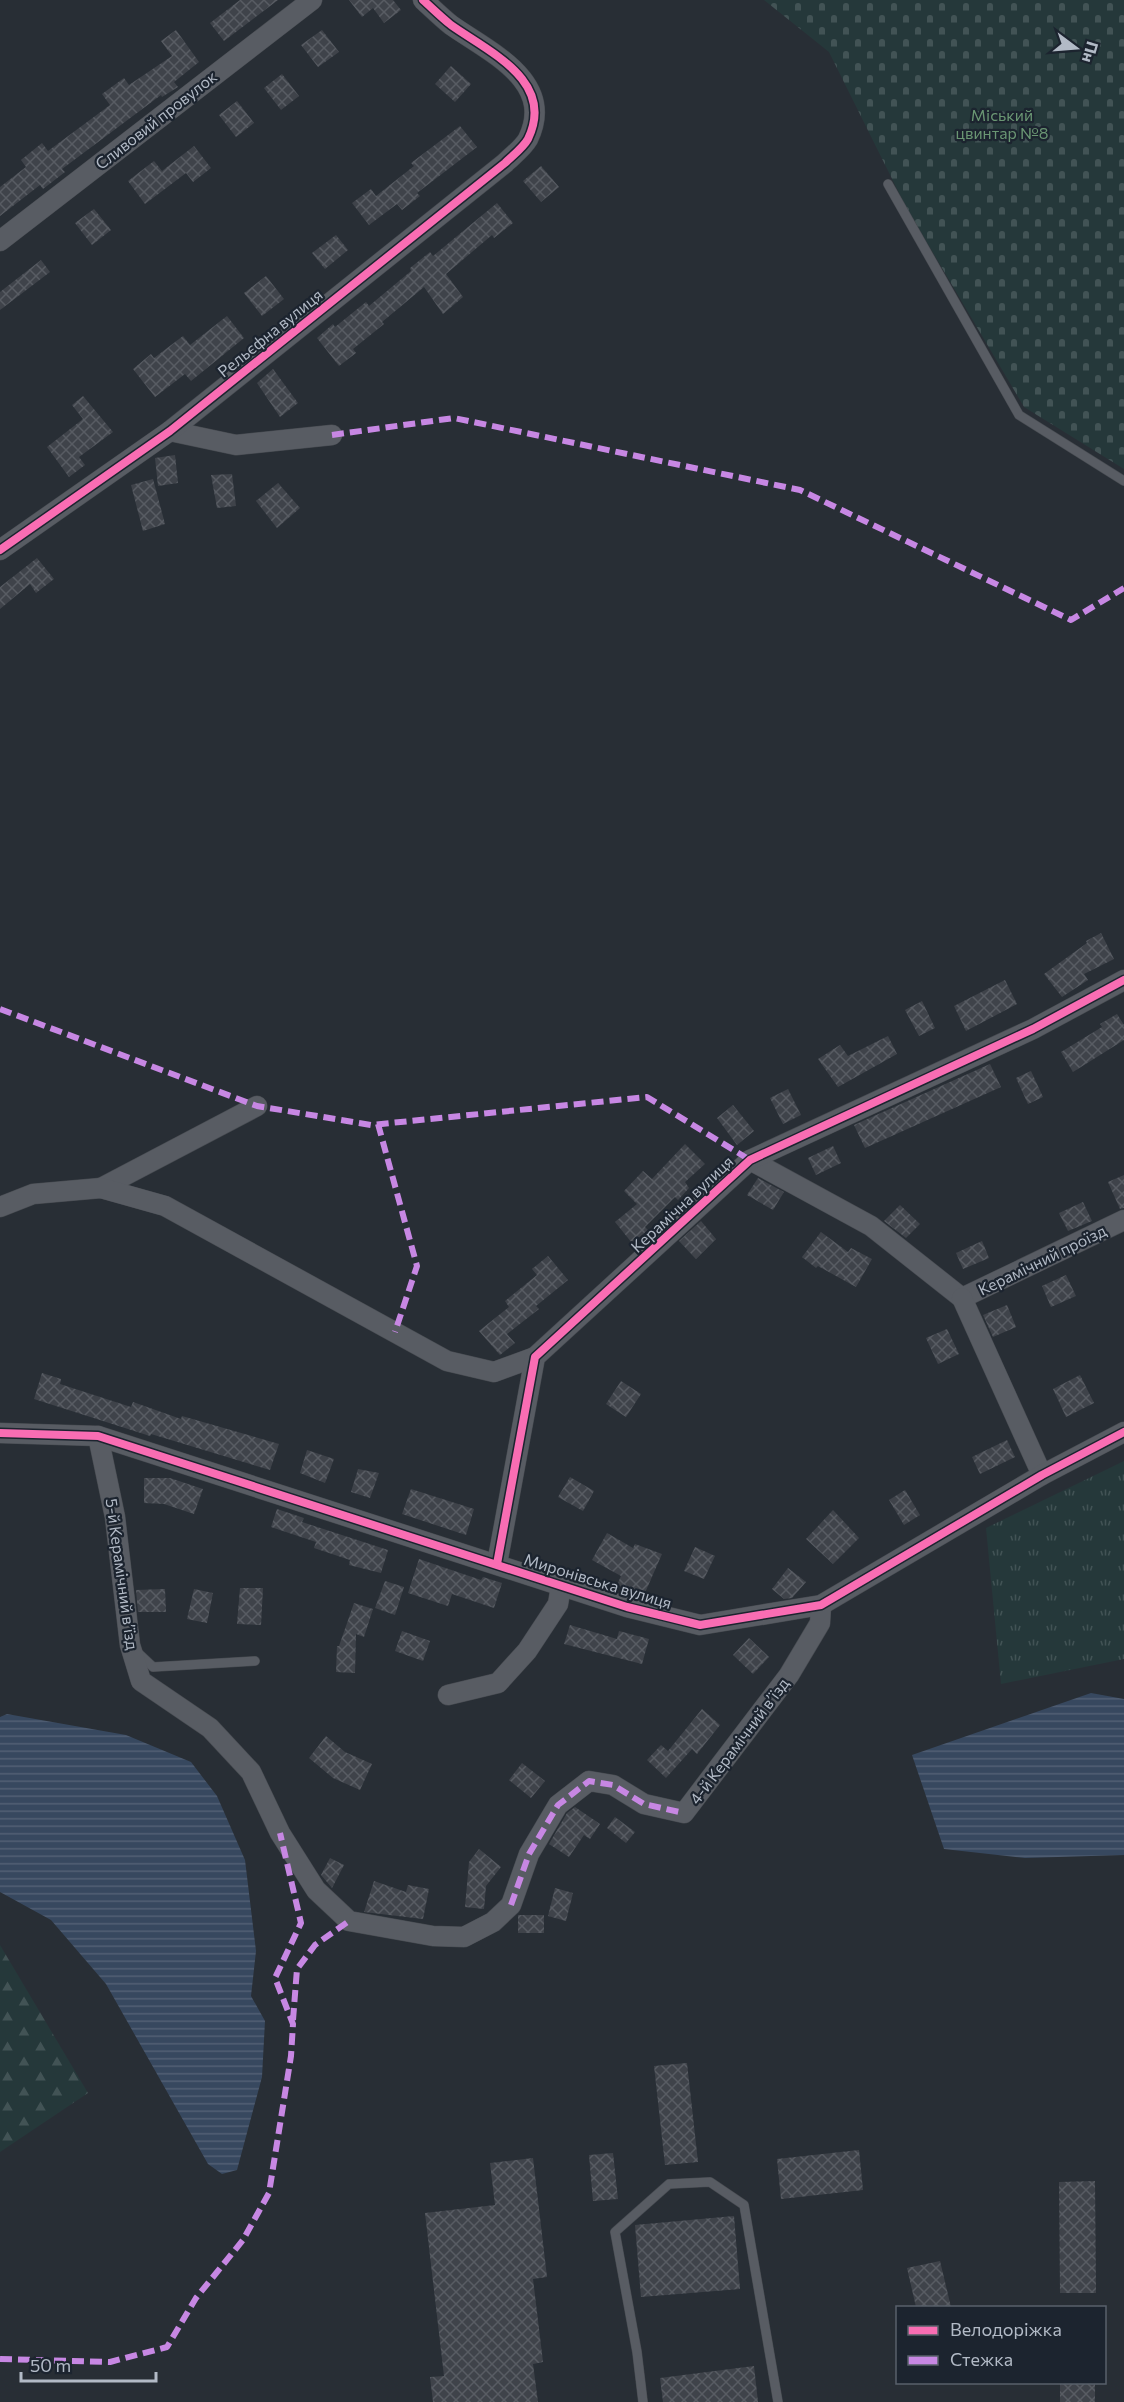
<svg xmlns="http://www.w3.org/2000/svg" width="1124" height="2402" viewBox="0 0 1124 2402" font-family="Commissioner,sans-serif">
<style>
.grass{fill:url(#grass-tufts)}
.forest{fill:url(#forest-firs)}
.cemetery{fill:url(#cemetery-stones)}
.water{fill:url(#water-rules)}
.building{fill:url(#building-cross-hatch)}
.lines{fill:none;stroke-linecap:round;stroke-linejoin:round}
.lane-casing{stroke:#464a50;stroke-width:10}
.street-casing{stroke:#464a50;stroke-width:21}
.lane{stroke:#585c63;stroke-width:9}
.street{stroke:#585c63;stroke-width:20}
.quiet{stroke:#c787e3;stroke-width:6;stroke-dasharray:12 6;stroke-linecap:butt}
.cycleway-casing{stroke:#1c242f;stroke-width:11}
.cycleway{stroke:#f96db3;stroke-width:8}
.labels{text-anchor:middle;stroke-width:4.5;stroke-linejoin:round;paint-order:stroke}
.park-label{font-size:16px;fill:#6a9673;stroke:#1c242f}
.street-label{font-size:16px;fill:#b2bac6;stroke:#1c242f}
</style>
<defs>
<pattern id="grass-tufts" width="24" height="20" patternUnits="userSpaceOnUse" patternTransform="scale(1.5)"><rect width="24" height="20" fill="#25383a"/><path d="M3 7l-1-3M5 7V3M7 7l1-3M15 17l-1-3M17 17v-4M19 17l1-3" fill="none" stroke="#425355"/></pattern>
<pattern id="forest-firs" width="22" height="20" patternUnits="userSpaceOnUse" patternTransform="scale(1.5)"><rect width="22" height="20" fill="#25383a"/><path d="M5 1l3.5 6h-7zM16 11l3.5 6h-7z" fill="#425355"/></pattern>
<pattern id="cemetery-stones" width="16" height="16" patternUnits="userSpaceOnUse" patternTransform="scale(1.5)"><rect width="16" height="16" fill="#25383a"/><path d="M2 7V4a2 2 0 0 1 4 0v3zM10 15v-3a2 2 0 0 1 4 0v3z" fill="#425355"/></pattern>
<pattern id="water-rules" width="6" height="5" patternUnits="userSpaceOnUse" patternTransform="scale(1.5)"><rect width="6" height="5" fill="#37485f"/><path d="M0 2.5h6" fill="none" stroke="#526074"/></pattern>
<pattern id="building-cross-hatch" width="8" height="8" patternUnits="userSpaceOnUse" patternTransform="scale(1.5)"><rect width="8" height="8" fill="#3f434a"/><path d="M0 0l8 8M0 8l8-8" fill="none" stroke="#585c63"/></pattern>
</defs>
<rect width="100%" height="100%" fill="#282e35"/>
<path class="grass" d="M1124,1461v198l-123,25 -15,-156z"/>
<path class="forest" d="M0,1945l88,148 -88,59z"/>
<path class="cemetery" d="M764,0h360v469l-100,-62 -118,-200 -77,-155z"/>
<g class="water">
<path d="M1091,1693l33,6v156l-99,3 -81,-9 -32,-94z"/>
<path d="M7,1714l119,21 65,27 26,34 28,64 11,91 -5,45 14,25 -3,56 -25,93 -15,4 -14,-10 -102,-180 -55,-64 -51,-28v-175z"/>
</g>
<g class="building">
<path d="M240,0h38l-54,41 -14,-18z"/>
<path d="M349,0h44l8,10 -17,13 -11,-15 -11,9z"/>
<path d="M176,30l23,32 -25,20 4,5 -16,10 -1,-2 -99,74 3,3 -22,17 -3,-4 -40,31v-29l26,-20 -5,-7 21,-17 6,8 62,-46 -8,-11 22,-16 5,7 43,-29 -11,-15z"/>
<path d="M322,30l17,22 -21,15 -17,-22z"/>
<path d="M451,66l20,18 -16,18 -20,-18z"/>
<path d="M282,74l17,22 -18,14 -17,-22z"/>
<path d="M237,101l17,22 -18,14 -17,-22z"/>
<path d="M460,126l17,21 -60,46 3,3 -18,14 -5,-6 -28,21 -17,-22 19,-14 5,7 38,-30 -3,-3z"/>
<path d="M194,146l17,22 -18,14 -7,-9 -41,31 -17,-23 26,-20 8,10z"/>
<path d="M541,166l18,21 -18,15 -18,-21z"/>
<path d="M497,203l16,20 -19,15 -2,-3 -46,39 17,23 -20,17 -19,-27 -42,35 2,2 -31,25 3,4 -17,13 -22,-28 16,-14 2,3 31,-25 3,4 42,-35 -1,-3 20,-16 3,4z"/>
<path d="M94,209l17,21 -19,15 -17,-22z"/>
<path d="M336,235l12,15 -23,19 -13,-16z"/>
<path d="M41,260l9,12 -50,38v-18z"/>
<path d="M266,276l18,23 -22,17 -18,-23z"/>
<path d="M227,316l17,22 -53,43 -6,-7 -30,23 -22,-28 18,-15 3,4 29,-22 7,9z"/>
<path d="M273,369l25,34 -18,14 -23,-34z"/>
<path d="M83,396l30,36 -34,25 6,8 -16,12 -22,-30 36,-28 -11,-14z"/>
<path d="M175,455l3,28 -20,3 -3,-28z"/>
<path d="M232,474l4,32 -19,2 -6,-33z"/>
<path d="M153,479l12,45 -22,7 -12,-46z"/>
<path d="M278,483l22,25 -23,20 -21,-27z"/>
<path d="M37,558l17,21 -18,14 -6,-9 -30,25v-22z"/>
<path d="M1101,933l13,26 -30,15 4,6 -26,17 -18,-23 43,-31 -1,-2z"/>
<path d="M1005,980l12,24 -51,27 -12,-25z"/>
<path d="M922,1001l13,27 -16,8 -14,-26z"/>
<path d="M1117,1014l7,11v15l-51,32 -12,-20 41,-25 -2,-3z"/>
<path d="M888,1036l9,18 -59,33 -20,-28 22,-14 8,11z"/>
<path d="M990,1064l11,23 -136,61 -11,-23z"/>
<path d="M1031,1071l12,26 -15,7 -12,-26z"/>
<path d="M788,1089l13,26 -18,9 -13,-26z"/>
<path d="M733,1105l21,26 -17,14 -20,-27z"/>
<path d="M685,1144l20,20 -20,18 4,6 -11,12 -3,-3 -30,30 3,3 -16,13 -17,-21 22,-18 -13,-13 19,-20 9,8z"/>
<path d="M833,1146l8,17 -25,12 -8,-17z"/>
<path d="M1124,1175v33l-4,1 -12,-27z"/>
<path d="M758,1178l26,14 -11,18 -26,-15z"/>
<path d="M1083,1202l9,19 -24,10 -9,-18z"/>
<path d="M900,1205l20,19 -14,14 -22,-17z"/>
<path d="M701,1221l15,18 -20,20 -17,-18z"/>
<path d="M821,1232l27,20 3,-4 21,11 -16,28 -38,-21 -2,2 -14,-11z"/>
<path d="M982,1241l7,17 -26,11 -7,-16z"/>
<path d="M548,1256l20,24 -32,26 3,3 -32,25 8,9 -15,12 -21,-24 30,-24 -4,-6 32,-26 -5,-6z"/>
<path d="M1066,1275l10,21 -25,11 -9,-21z"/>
<path d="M1007,1305l9,22 -23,10 -10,-22z"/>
<path d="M947,1329l12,25 -21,10 -12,-26z"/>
<path d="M42,1373l19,6 -1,5 71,23 2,-5 48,17 1,-3 97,28 -9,26 -119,-36 -1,2 -116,-37z"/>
<path d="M1080,1375l14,28 -28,14 -13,-28z"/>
<path d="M621,1381l20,13 -15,23 -20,-13z"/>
<path d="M1007,1440l8,17 -35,17 -8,-17z"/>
<path d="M307,1450l27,9 -9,24 -25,-10z"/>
<path d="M358,1469l21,4 -9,25 -19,-6z"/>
<path d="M570,1477l24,14 -11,20 -25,-14z"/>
<path d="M144,1478h26l33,11 -9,25 -30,-10 -20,-1z"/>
<path d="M411,1489l63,20 -8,26 -64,-21z"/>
<path d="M905,1490l15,25 -16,10 -15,-25z"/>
<path d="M277,1509l27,9 -2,4 86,28 -7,23 -32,-8 1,-5 -36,-12 2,-6 -45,-15z"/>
<path d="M833,1510l26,28 -26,26 -27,-25z"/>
<path d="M607,1533l26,15 2,-4 27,10 -18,41 -27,-10 4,-9 -29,-16z"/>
<path d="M695,1547l20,9 -11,23 -20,-8z"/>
<path d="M419,1559l62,21 2,-3 19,6 -8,25 -42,-14 -4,12 -40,-13z"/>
<path d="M788,1568l18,14 -14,16 -8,1 -12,-10z"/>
<path d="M385,1581l19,6 -9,28 -20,-7z"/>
<path d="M240,1588h23l-2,37 -24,-1z"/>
<path d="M165,1589l1,23h-28l-2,-22z"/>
<path d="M194,1589l19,4 -6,30 -20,-4z"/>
<path d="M354,1603l19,6 -9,28 -8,-3 -1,39 -19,-1 1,-26h2z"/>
<path d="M570,1625l47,14 2,-8 30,8 -7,25 -78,-20z"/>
<path d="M402,1631l28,10 -7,20 -28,-10z"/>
<path d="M749,1638l20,19 -16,17 -20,-19z"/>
<path d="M702,1709l18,16 -23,29 -5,-5 -26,29 -19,-18 14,-15 7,6z"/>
<path d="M326,1736l19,16 27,12 -12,26 -27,-12 -24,-20z"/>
<path d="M522,1763l23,18 -14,17 -22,-18z"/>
<path d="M575,1807l25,17 -10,15 -6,-4 -15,22 -20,-13 18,-31z"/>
<path d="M615,1817l20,15 -9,11 -19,-15z"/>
<path d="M479,1849l22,18 -15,19 -2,23 -19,-2 4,-45z"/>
<path d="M330,1858l14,7 -12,23 -11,-13z"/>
<path d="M374,1881l32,11 2,-7 21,4 -6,30 -59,-7z"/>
<path d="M555,1888l18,5 -7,28 -18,-5z"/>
<rect x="518" y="1915" width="26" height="18"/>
<path d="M687,2063l11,99 -33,3 -11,-99z"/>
<path d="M859,2150l4,40 -82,9 -4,-40z"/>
<path d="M613,2153l5,46 -25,2 -4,-46z"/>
<path d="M533,2158l14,119 -14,2 10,83 -10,2 5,38h-105l-3,-25 14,-1 -19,-163 70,-8 -5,-42z"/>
<path d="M1095,2181l1,112h-36l-1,-111z"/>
<path d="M734,2216l6,73 -99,8 -6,-72z"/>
<path d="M940,2261l11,46h-35l-9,-39z"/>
<path d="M754,2366l4,36h-95l-3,-24z"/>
<rect x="1060" y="2382" width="35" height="20"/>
</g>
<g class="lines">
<defs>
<g id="lane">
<path d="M888,184l131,231 105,66"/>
<path d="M136,1651l17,16 102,-6"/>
<path d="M643,2402l-6,-50 -22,-120 54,-48 41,-2 34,23 34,197"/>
</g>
<g id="street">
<path d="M0,241l312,-241"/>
<path d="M170,431l66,14 96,-10"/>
<path d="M0,550l170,-119 335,-268c7,-7 18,-15 23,-24 28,-58 -39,-87 -77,-114 -10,-8 -19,-17 -28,-25"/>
<path d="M750,1160l121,66 91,72 162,-78"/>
<path d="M101,1188l156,-82"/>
<path d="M0,1207l33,-13 68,-6 64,18 282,155 47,11 41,-15"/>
<path d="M962,1298l80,177"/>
<path d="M0,1433l98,3 529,171 73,18 121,-20 221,-130 82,-43"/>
<path d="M98,1436l17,81 15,128 11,36 69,47 41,44 29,61 36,57 33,31 84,15 31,1 29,-15 18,-17 18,-51 29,-49 31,-24 24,4 31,19 40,9 105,-138 31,-52 1,-18"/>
<path d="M497,1564l38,-207 215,-197 283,-131 91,-49"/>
<path d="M448,1695l50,-12 29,-32 31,-47 3,-18"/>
</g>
</defs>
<use href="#lane" class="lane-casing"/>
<use href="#street" class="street-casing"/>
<use href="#lane" class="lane"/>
<use href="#street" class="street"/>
<g class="quiet">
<path d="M332,435l122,-17 346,72 271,130 53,-32"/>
<path d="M0,1009l257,97 114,19 276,-28 103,63"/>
<path d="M378,1124l39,142 -22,66"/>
<path d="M511,1905l18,-51 29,-49 31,-24 24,4 31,19 40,9"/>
<path d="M293,2020l4,-51 18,-24 34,-24"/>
<path d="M0,2359l110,3 57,-15 29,-49 47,-58 26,-47 22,-137 2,-32 -18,-46 26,-55 -21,-90"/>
</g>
<defs>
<g id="cycleway">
<path d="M0,550l170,-119 335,-268c7,-7 18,-15 23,-24 28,-58 -39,-87 -77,-114 -10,-8 -19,-17 -28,-25"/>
<path d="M0,1433l98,3 529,171 73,18 121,-20 221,-130 82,-43"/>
<path d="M497,1564l38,-207 215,-197 283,-131 91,-49"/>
</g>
</defs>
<use href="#cycleway" class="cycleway-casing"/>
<use href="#cycleway" class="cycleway"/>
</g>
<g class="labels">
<g class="park-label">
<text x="1002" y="121">Міський<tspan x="1002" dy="18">цвинтар №8</tspan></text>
</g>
<g class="street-label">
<text transform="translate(156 120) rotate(-38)" y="6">Сливовий провулок</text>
<text transform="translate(270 333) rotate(-39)" y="6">Рельєфна вулиця</text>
<text transform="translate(682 1204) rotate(-43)" y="6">Керамічна вулиця</text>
<text transform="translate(1042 1260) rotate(-26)" y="6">Керамічний проїзд</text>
<text transform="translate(122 1574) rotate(82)" y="6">5-й Керамічний в’їзд</text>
<text transform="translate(598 1581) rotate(17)" y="6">Миронівська вулиця</text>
<text transform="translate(739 1741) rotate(-53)" y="6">4-й Керамічний в’їзд</text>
</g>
</g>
<rect x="896" y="2306" width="210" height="78" fill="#1c242f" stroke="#58606b" stroke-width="1.5"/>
<rect x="908" y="2326" width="30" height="9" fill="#f96db3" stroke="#58606b" stroke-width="1.5"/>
<text x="950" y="2336" font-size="18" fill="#b2bac6">Велодоріжка</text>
<rect x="908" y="2356" width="30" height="9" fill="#c787e3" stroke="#58606b" stroke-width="1.5"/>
<text x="950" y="2366" font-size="18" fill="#b2bac6">Стежка</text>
<g transform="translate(1076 48) rotate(106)" stroke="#1c242f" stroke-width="4.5" paint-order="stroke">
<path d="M0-4.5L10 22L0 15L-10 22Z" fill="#b2bac6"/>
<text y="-9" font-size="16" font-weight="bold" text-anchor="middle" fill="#b2bac6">Пн</text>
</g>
<path d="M21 2372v9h135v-9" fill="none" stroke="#b2bac6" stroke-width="3"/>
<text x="30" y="2372" font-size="18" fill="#b2bac6" stroke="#1c242f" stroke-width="4.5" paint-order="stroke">50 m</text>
</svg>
